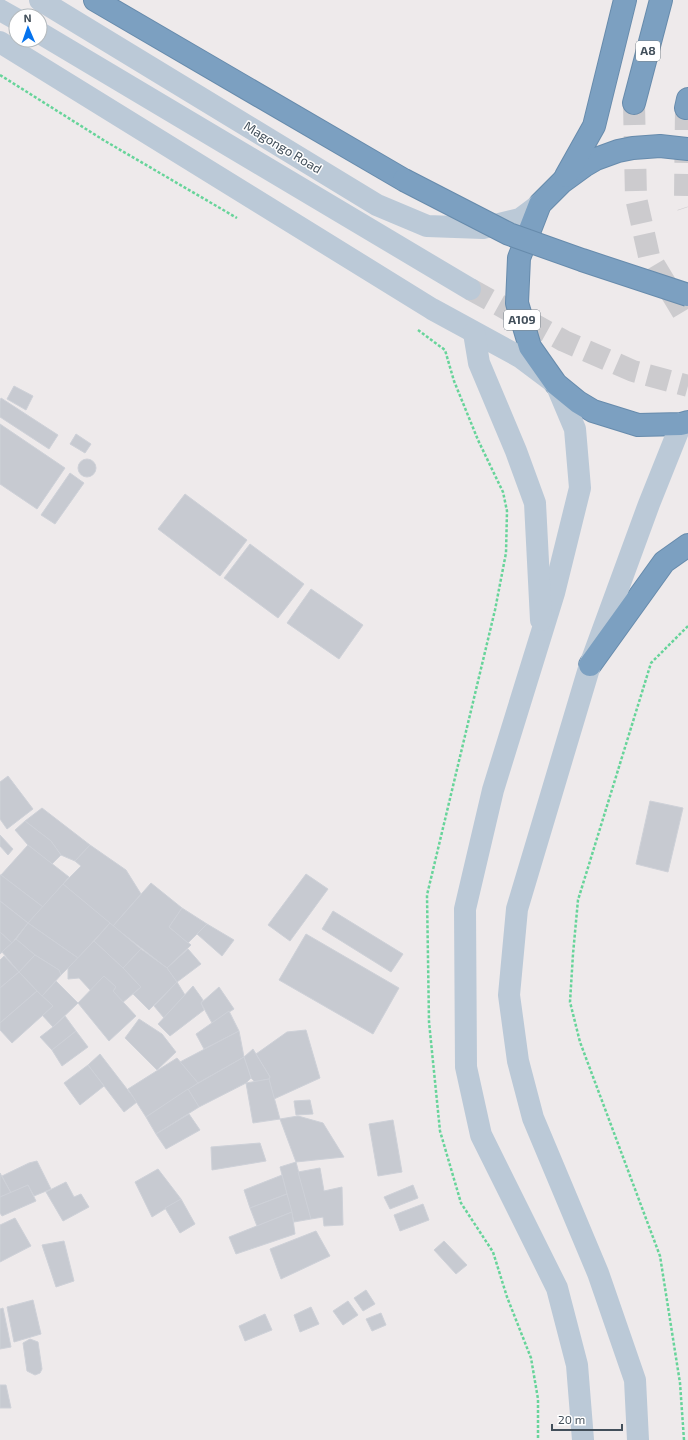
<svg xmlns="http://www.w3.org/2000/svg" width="688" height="1440" viewBox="0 0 688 1440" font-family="'Exo 2',sans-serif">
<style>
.building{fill:#c7cad1;stroke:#ced1d8}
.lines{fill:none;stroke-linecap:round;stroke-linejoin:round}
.secondary-tunnel{stroke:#cccbce;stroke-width:22;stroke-dasharray:22 11;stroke-linecap:butt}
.highway-tunnel{stroke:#cccbce;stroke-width:22;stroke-dasharray:22 11;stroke-linecap:butt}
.highway-casing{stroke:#678bac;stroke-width:24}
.path{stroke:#67d49a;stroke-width:2.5;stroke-dasharray:3 2;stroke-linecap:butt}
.secondary{stroke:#bbc9d7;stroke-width:22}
.highway{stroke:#7ca0c1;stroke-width:22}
.highway-bridge-casing{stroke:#678bac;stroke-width:24;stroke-linecap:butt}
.highway-bridge{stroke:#7ca0c1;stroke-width:22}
.labels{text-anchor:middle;stroke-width:3;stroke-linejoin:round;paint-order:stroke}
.shield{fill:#fff;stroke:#7b848c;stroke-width:1}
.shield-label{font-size:12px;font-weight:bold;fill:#424f5a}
.street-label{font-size:13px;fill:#424f5a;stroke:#fff}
</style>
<rect width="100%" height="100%" fill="#eeeaeb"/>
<g class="building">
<path d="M14,386l19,10 -7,14 -19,-11z"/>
<path d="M1,398l57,37 -9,14 -49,-32v-16z"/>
<path d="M0,424l65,44 -28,41 -37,-25z"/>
<path d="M76,434l15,10 -6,9 -15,-9z"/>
<circle cx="87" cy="468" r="9"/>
<path d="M70,473l14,10 -29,41 -14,-9z"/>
<path d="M185,494l62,46 -27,36 -62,-47z"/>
<path d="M250,544l54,40 -26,34 -54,-40z"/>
<path d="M311,589l52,36 -24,34 -52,-36z"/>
<path d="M8,776l25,33 -26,20 -7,-10v-37z"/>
<path d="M650,801l33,7 -15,64 -32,-8z"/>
<path d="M42,808l48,37 -15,16 -14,-6 -10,-14 -26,-20z"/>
<path d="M25,821l26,20 10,14 -9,9 -24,-19 -13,-15z"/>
<path d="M0,835l13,14 -5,6 -8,-9z"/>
<path d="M28,845l41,32 -26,30 -42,-32z"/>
<path d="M90,845l36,25 15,24 -28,32 -50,-42 18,-18 -6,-5z"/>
<path d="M306,874l22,15 -38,52 -22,-16z"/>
<path d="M0,875h1l42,32 -15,16 -28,-22z"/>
<path d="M151,883l31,25 -13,19 22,18 -24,23 -54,-42z"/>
<path d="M63,884l47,39 -32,35 -50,-35z"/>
<path d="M0,901l28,22 -16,20 -12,-11z"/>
<path d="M182,908l25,16 -19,19 -19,-16z"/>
<path d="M333,911l70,43 -12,18 -69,-43z"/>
<path d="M28,923l50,35 -17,17 -2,-5 -24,-15 -19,-16z"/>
<path d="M110,923l31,26 -18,19 -29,-27z"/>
<path d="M207,924l27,16 -12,16 -25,-22z"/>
<path d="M0,932l12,11 -12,11z"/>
<path d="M306,934l93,54 -26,46 -94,-54z"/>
<path d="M16,939l19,16 -16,17 -17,-20z"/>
<path d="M94,941l29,27 18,19 -19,16 -9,-12 3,-4 -12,-11 -13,15 -12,-13 -11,1v-11z"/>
<path d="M141,949l26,19 10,14 -28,28 -16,-16 8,-7 -18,-19z"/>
<path d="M188,949l13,15 -24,18 -10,-14z"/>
<path d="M35,955l24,15 2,5 -19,21 -23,-24z"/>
<path d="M4,956l15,16 -19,16v-28z"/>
<path d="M19,972l18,19 -37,32v-35z"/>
<path d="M104,976l12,11 -3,4 23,25 -27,25 -31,-38z"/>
<path d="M56,981l22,22 -25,24 -11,-12 11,-9 -11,-10z"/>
<path d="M177,982l8,13 -21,23 -10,-12z"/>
<path d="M193,986l10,14 -2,3 3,7 -34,26 -12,-12z"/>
<path d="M219,987l15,22 -22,14 -11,-20z"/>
<path d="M37,991l16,15 -41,37 -12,-13v-7z"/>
<path d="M229,1011l10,20 -35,18 -8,-15z"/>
<path d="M65,1016l11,15 -24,19 -12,-13 13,-10z"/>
<path d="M139,1019l23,15 14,18 -19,18 -32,-32z"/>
<path d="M306,1030l14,48 -46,21 -5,-20 1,-2 -14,-23 31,-22z"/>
<path d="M76,1031l12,16 -26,19 -10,-16z"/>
<path d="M239,1031l5,26 -46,26 -18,-21z"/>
<path d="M253,1049l17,28 -1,2 -14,3 -4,-4 -7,-21z"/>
<path d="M100,1054l37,48 -13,10 -36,-47z"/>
<path d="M244,1057l7,21 -5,5 -47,24 -11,-18z"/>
<path d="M177,1058l21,25 -52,34 -18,-28z"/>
<path d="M88,1065l16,21 -24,19 -16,-22z"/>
<path d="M269,1079l11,40 -27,4 -7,-40z"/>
<path d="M188,1089l11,18 -43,27 -10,-17z"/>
<path d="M310,1100l3,14 -17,1 -2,-14z"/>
<path d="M189,1114l11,16 -34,19 -10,-15z"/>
<path d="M298,1116l25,7 21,34 -48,5 -16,-43z"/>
<path d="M393,1120l9,52 -24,4 -9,-52z"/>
<path d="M260,1143l6,18 -54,9 -1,-23z"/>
<path d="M37,1161l14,28 -17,7 -6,-11 -17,8 -9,-17 27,-13z"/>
<path d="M296,1162l15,57 -17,3 -14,-55z"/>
<path d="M320,1168l4,23 18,-4 1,38 -19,1 -1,-9 -12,2 -13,-47z"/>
<path d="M158,1169l23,30 -29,18 -17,-35z"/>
<path d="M0,1173l11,20 -11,4z"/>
<path d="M282,1175l5,19 -37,14 -6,-18z"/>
<path d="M66,1182l8,15 7,-3 8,13 -26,14 -17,-29z"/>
<path d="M28,1185l8,16 -34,15 -2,-3v-16z"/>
<path d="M413,1185l5,13 -28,11 -6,-12z"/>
<path d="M287,1194l5,18 -35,14 -7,-18z"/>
<path d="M181,1199l14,25 -15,9 -15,-25z"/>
<path d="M423,1204l6,16 -29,11 -6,-16z"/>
<path d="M292,1212l3,22 -59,20 -7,-17z"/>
<path d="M15,1218l16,28 -31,16v-37z"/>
<path d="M316,1231l14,25 -49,23 -11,-30z"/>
<path d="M64,1241l10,40 -18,6 -14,-42z"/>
<path d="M444,1241l23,24 -11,9 -22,-24z"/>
<path d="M366,1290l9,14 -12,7 -9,-13z"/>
<path d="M33,1300l8,34 -27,8 -7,-35z"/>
<path d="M348,1301l10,14 -15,10 -10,-14z"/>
<path d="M311,1307l8,17 -19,8 -6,-17z"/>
<path d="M3,1308l8,39 -11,2v-40z"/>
<path d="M381,1313l5,12 -14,6 -6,-12z"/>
<path d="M265,1314l7,16 -27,11 -6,-15z"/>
<path d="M30,1339l8,3 4,27 -2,4 -5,2 -8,-4 -4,-28z"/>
<path d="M0,1385h6l5,23h-11z"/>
</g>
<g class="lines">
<path class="secondary-tunnel" d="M470,289l94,52 69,30 55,15"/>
<g class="highway-tunnel">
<path d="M634,103l2,95 13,58 39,65"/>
<path d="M686,108l-1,90 3,9"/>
</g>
<defs>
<g id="highway">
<path d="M95,0l309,180"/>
<path d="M634,103l27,-103"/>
<path d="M686,108l2,-9"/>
<path d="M688,149l-28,-3 -27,2 -15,3 -22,8 -12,7 -22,16 -22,22 -21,54 -2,45 13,44 26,37 22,18 15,9 45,14 43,-1 7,-2"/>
<path d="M566,176l28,-50 31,-126"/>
<path d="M590,665l74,-103 24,-17"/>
</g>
</defs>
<use href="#highway" class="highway-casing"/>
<g class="path">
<path d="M0,75l105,66 132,77"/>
<path d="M418,330l27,20 9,31 24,59 25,52 4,19 -1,42 -11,57 -68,285 2,127 11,109 21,72 32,49 14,45 24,61 7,41v41"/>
<path d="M684,1440l-4,-57 -20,-127 -80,-214 -10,-40 3,-48 5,-54 73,-237 37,-37"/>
</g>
<g class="secondary">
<path d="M40,0l337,205 50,21 56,2 37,-9 20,-15"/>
<path d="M0,10l16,9"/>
<path d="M40,33l430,256"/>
<path d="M0,42l432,267 88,48 36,27 19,45 5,59 -26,105 -61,197 -28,119 1,158 15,68 76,153 20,77 6,75"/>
<path d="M474,333l5,30 37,88 19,52 6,117"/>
<path d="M638,1440l-3,-60 -37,-107 -65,-155 -15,-57 -9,-66 8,-86 73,-244 59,-161 32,-80"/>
</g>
<use href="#highway" class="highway"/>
<defs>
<path id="highway-bridge" d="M404,180l105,54 73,26 106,35"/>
</defs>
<use href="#highway-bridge" class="highway-bridge-casing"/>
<use href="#highway-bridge" class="highway-bridge"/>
</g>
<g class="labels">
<g class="shield">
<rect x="636" y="41" width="24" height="20" rx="3"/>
<rect x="504" y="310" width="36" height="20" rx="3"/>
</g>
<g class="shield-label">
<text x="648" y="55">A8</text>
<text x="522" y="324">A109</text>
</g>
<g class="street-label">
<text transform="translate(283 147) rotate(31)" y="5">Magongo Road</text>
</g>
</g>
<g transform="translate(28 28) rotate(358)"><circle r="19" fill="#ffffff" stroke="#b3b9bd"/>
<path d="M0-3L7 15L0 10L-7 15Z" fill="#0573ee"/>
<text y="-6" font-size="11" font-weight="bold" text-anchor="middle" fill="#424f5a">N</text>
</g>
<path d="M552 1424v6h70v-6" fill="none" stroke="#424f5a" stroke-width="2"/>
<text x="558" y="1424" font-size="12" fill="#424f5a" stroke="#ffffff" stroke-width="3" paint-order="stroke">20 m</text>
</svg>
